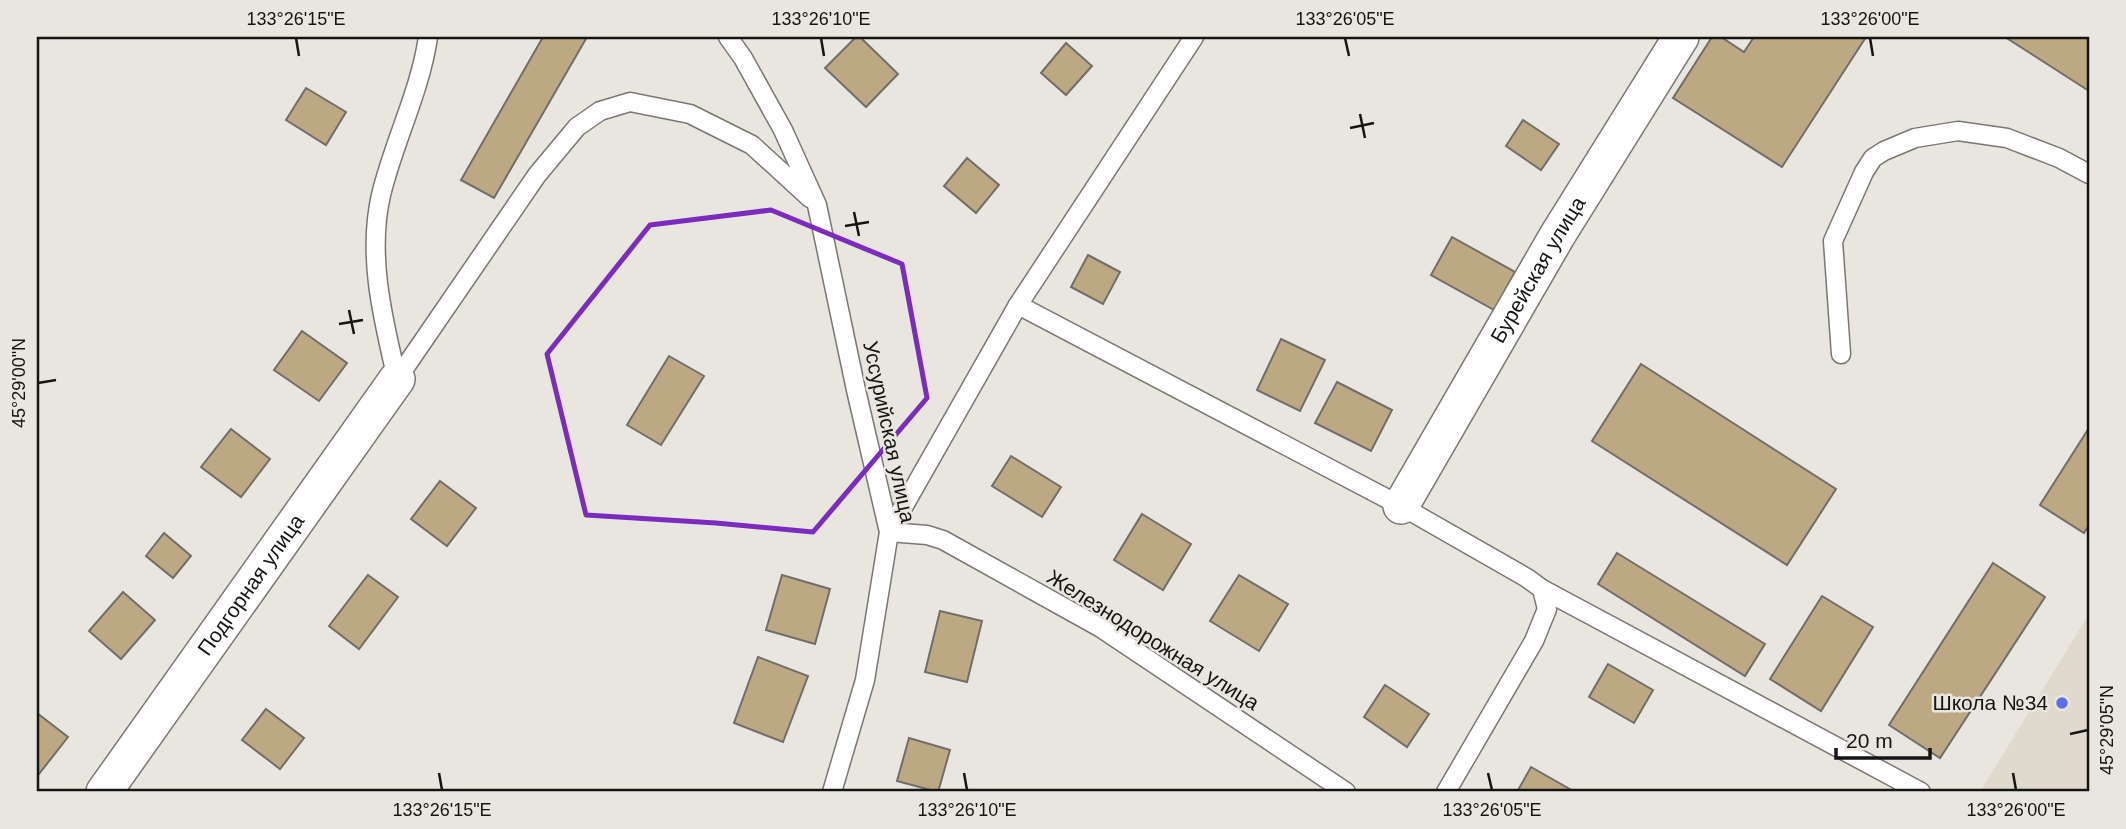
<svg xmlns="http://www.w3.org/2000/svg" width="2126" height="829" viewBox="0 0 2126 829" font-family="Arial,sans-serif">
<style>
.built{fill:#e0d9cd}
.building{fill:#bda884;stroke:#716e6a;stroke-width:2}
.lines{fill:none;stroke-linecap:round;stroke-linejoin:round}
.lane-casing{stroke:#7a7773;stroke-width:21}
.street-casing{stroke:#7a7773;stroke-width:38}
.lane{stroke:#fff;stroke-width:18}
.street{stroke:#fff;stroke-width:35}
.marked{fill:none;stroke:#7b2cbf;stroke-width:5;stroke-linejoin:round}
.ticks{fill:none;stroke:#161513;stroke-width:2.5}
.poi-dot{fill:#5b70e6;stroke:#e9e6e0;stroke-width:2.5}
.labels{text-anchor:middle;stroke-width:5;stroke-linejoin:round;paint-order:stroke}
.street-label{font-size:21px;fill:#161513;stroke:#e9e6e0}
.poi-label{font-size:21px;fill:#161513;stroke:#e9e6e0;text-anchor:end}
.neatline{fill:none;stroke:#161513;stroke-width:2.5}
.ticks-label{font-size:18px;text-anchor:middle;fill:#161513}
</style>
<rect width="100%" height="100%" fill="#e9e6e0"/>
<path class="built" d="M2089,614v178h-109z"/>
<g class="building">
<path d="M543,37h44l-93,161 -33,-18z"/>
<path d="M856,37h4l38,37 -32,33 -41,-39z"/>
<path d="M1712,37h9l23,15 10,-15h112l-84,130 -109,-69z"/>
<path d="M2005,37h84v54z"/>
<path d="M1066,43l26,23 -26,29 -25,-22z"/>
<path d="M306,88l40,24 -20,33 -40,-25z"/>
<path d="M1523,120l36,24 -18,26 -35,-24z"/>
<path d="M967,158l32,27 -23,28 -32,-27z"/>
<path d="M1452,237l63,35 -21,38 -63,-35z"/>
<path d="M1088,255l32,17 -17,32 -32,-17z"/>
<path d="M302,331l45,32 -28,38 -45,-31z"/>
<path d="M1281,339l44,21 -25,51 -43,-21z"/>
<path d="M669,356l35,20 -43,69 -34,-20z"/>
<path d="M1641,364l195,125 -49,76 -195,-124z"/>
<path d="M1337,382l55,28 -21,41 -56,-28z"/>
<path d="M2089,428v97l-5,8 -44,-28z"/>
<path d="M231,429l39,30 -29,38 -40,-30z"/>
<path d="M1011,456l50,31 -19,30 -50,-31z"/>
<path d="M440,481l36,27 -29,38 -36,-27z"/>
<path d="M1142,514l49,30 -28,46 -49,-30z"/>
<path d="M164,533l27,23 -18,22 -27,-22z"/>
<path d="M1617,553l148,91 -20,32 -147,-92z"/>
<path d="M1993,563l52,34 -105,161 -51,-33z"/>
<path d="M368,575l30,22 -39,52 -30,-23z"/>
<path d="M782,575l48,14 -15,55 -49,-14z"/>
<path d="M1239,575l49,29 -29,47 -49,-30z"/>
<path d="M123,592l32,28 -34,39 -32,-28z"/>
<path d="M1822,596l51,31 -52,84 -51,-32z"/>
<path d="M940,611l42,10 -15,61 -42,-10z"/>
<path d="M758,657l50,19 -25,66 -49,-19z"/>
<path d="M1608,664l45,26 -19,33 -45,-26z"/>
<path d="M1385,685l44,29 -22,33 -43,-30z"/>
<path d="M266,709l38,29 -24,31 -38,-29z"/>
<path d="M37,713l31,24 -29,37 -2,-1z"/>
<path d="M909,738l41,12 -12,42 -41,-11z"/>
<path d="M1531,767l44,25h-58z"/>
</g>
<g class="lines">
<defs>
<g id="lane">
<path d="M728,37l15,21 40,72 34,75 39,185 33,142 -24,148 -33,112"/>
<path d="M1194,37l-176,268 -129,227 38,3 16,5 158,88 245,164"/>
<path d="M1018,305l383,201 126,72 15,11 5,20 -13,32 -88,151"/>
<path d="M1841,354l-8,-113 31,-69 9,-14 11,-7 31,-13 43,-7 49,7 52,20 30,16"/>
<path d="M397,379l140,-204 40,-48 23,-16 30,-9 60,12 62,31 58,53"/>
<path d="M397,379c-14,-60 -30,-123 -16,-184 13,-54 39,-103 47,-158"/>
<path d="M1542,589l379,203"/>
</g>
<g id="street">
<path id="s1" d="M1401,506l156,-270 124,-199"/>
<path id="s2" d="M104,792l293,-413"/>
</g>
</defs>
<use href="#lane" class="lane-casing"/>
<use href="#street" class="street-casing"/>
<use href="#lane" class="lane"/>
<use href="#street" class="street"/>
</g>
<path class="marked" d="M771,210l131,54 25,134 -114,134 -97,-9 -130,-8 -39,-161 103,-129z"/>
<path class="ticks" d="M296,38l3,18M821,38l3,18M1345,38l4,18M1870,38l3,18M1360,114l5,24M1350,128l24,-5M854,212l5,24M845,226l24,-4M349,310l5,24M339,324l24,-4M38,383l18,-3M2070,734l18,-4M439,773l3,17M964,773l3,17M1488,773l4,17M2013,773l3,17"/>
<circle class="poi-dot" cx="2062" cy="703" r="7"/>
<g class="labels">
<g class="street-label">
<text dy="7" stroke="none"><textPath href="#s1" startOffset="273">Бурейская улица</textPath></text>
<text transform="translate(889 432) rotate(78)" y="7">Уссурийская улица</text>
<text dy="7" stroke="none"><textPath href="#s2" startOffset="254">Подгорная улица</textPath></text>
<text transform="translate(1153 640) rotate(32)" y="7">Железнодорожная улица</text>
</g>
<g class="poi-label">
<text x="2048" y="710">Школа №34</text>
</g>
</g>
<rect width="2126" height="829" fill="none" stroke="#e9e6e0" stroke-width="77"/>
<path d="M1836 748v10h94v-10" fill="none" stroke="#161513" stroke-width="3.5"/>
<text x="1846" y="748" font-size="21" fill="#161513" stroke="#e9e6e0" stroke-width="5" paint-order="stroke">20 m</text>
<rect x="38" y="38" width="2050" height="752" class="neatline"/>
<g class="ticks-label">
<text x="296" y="25">133°26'15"E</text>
<text x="821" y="25">133°26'10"E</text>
<text x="1345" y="25">133°26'05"E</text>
<text x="1870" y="25">133°26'00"E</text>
<text transform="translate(19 383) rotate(-90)" y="6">45°29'00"N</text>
<text transform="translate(2107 730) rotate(-90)" y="6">45°29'05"N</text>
<text x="442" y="816">133°26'15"E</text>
<text x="967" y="816">133°26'10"E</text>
<text x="1492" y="816">133°26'05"E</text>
<text x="2016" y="816">133°26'00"E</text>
</g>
</svg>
